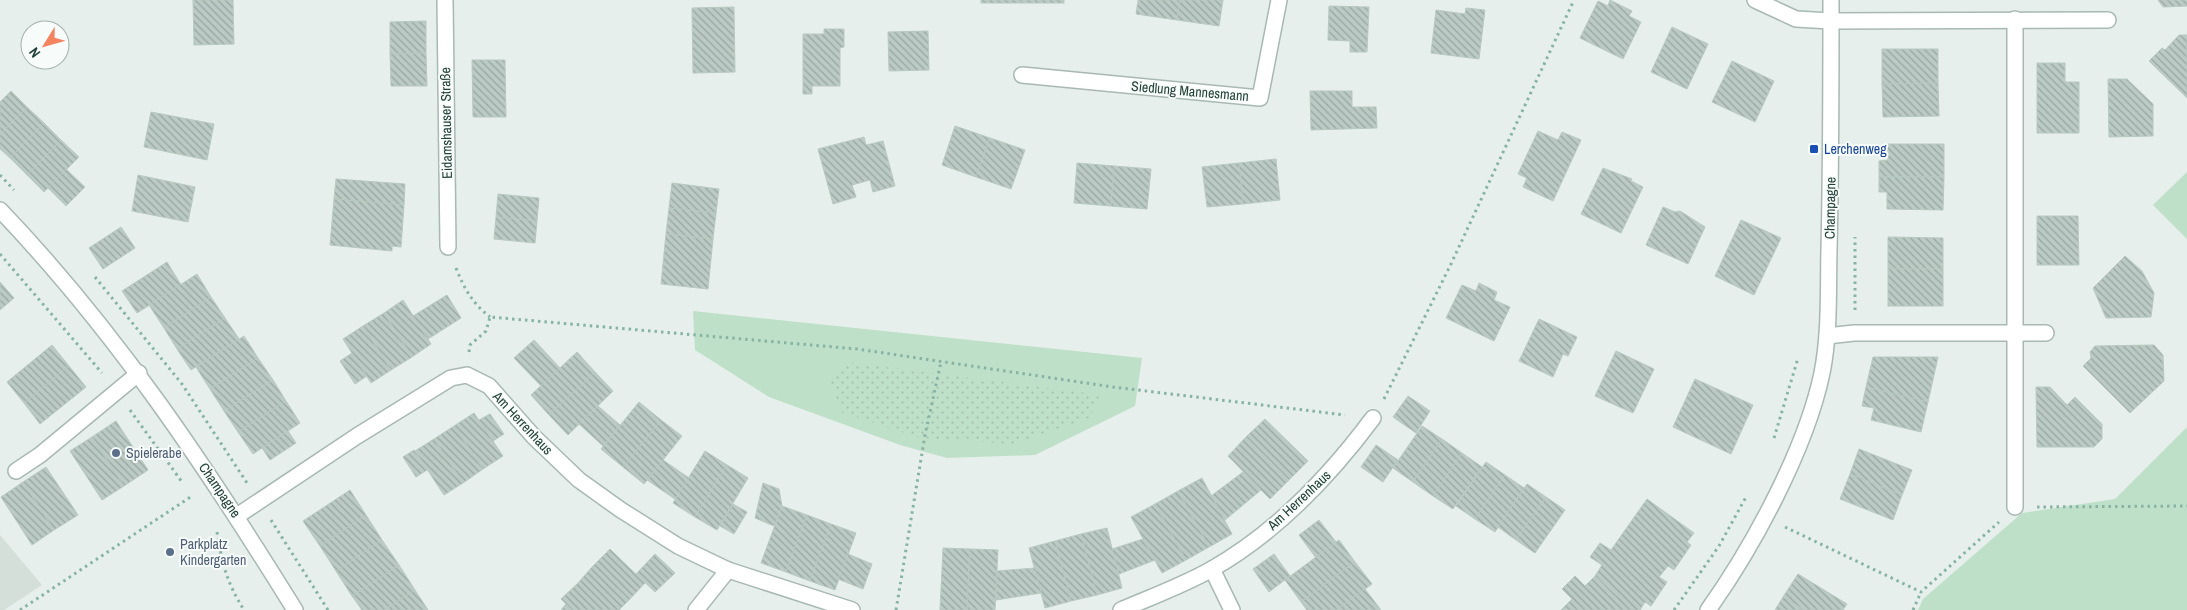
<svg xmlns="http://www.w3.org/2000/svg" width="2187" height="610" viewBox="0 0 2187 610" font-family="'Archivo Narrow',sans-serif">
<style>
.built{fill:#d4dfda}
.grass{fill:#bfe0c8}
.park{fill:url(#park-dots)}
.building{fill:url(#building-back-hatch);stroke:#b8c9c2}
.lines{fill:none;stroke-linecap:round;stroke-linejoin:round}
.lane-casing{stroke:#a8b8b2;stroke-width:18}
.street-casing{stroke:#a8b8b2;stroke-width:18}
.path{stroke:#86b3a5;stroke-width:3;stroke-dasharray:2.5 4;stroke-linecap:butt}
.lane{stroke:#fff;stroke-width:15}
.street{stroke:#fff;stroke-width:15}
.transit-dot{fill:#1a4fb4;stroke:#f7fbf9;stroke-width:2}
.service-dot{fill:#5c6f8a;stroke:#f7fbf9;stroke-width:2}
.labels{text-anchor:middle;stroke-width:4;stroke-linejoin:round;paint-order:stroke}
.street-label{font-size:14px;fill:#24423a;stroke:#f7fbf9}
.transit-label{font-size:14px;fill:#164399;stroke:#f7fbf9;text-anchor:start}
.service-label{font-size:14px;fill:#4e5e75;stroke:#f7fbf9;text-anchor:start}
</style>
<defs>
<pattern id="park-dots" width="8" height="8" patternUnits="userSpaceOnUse" patternTransform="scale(1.25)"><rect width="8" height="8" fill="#bfe0c8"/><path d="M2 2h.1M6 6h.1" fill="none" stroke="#a4c1ad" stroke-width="1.8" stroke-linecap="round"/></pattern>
<pattern id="building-back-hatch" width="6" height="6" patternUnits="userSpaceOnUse" patternTransform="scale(1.25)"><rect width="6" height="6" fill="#bbcac4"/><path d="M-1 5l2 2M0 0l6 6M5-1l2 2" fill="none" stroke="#98a6a0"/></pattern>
</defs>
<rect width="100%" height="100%" fill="#e6efeb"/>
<path class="built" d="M0,535l42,50 -38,25h-4z"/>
<g class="grass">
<path d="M2187,172v67l-34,-34z"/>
<path d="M693,311l449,47 -7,48 -100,49 -88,3 -47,-13 -131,-48 -74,-47z"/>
<path d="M2187,427v183h-269l5,-11 99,-86 93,-14z"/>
</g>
<path class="park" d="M847,362l255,33 -13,23 -76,26 -93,-6 -79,-26 -11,-30z"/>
<g class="building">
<path d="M193,0h40l1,44 -40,1z"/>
<rect x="981" y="0" width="41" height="3"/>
<rect x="1022" y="0" width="42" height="3"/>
<path d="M1138,0h42l-3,20 -41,-6z"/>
<path d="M1180,0h43l-4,26 -42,-6z"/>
<path d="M1610,0l22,11 -3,5 12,6 -18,37 -43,-21 18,-37 10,5z"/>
<path d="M2158,0h29v6l-24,1z"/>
<path d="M1329,6l40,1 -2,45h-17v-11l-22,-1z"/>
<path d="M734,7l1,65 -42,1 -1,-65z"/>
<path d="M1466,8l19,2 -6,49 -48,-6 5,-43 29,4z"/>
<path d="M426,21v32l-36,1v-32z"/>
<path d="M1672,27l36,17 -21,45 -36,-17z"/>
<path d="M824,29h20v18l-4,1v38h-28v8h-9v-60h21z"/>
<path d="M928,31l1,39 -40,1 -1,-39z"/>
<path d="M2179,35h8v63l-38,-37 13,-13 3,2z"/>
<path d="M1882,49h56v34l-56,1z"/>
<path d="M426,53l1,33h-36l-1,-32z"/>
<path d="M472,60h33l1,57h-33z"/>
<path d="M1732,61l42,20 -19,41 -43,-20z"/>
<path d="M2037,63h28v19h14v51h-42z"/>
<path d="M2108,79h19l26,25v32l-44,1z"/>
<path d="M1938,83l1,33 -56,1 -1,-33z"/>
<path d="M11,91l16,16 -27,28v-33z"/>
<path d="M1310,91h42v16h24l1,21 -66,2z"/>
<path d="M27,107l17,16 -34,35 -10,-9v-14z"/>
<path d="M151,112l63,12 -7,36 -63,-13z"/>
<path d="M44,123l17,17 -34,35 -17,-17z"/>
<path d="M955,126l35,12 -14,39 -34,-12z"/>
<path d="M1538,131l20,9 4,-8 19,8 -28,61 -30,-14 4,-9 -9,-4z"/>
<path d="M864,137l2,8 17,-4 12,45 -22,6 -3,-12 -18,5 4,12 -23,7 -15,-55z"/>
<path d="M990,138l35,12 -14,39 -35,-12z"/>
<path d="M61,140l18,17 -35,35 -17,-17z"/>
<path d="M1887,144h57v33h-65v-16l9,-1z"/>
<path d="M1276,159l4,41 -37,4 -4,-41z"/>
<path d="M1077,163l37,3 -3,40 -37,-3z"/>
<path d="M1239,163l4,41 -36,3 -5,-40z"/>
<path d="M1114,166l37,3 -4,40 -36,-3z"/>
<path d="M1603,168l29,11 -1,2 12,6 -22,46 -40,-19z"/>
<path d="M66,169l19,18 -19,19 -18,-18z"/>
<path d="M138,175l57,12 -7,35 -56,-11z"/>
<path d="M1879,177h65l-1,33 -56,-1v-17h-8z"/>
<path d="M336,179l69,5 -1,21 -70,-6z"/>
<path d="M672,183l47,6 -3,24 -47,-5z"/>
<path d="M498,194l41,4 -2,23 -41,-4z"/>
<path d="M334,199l70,6 -3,42 -9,-1v5l-62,-6z"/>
<path d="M1663,207l12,5 5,-1 25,16 -17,37 -42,-19z"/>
<path d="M669,208l47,5 -3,26 -47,-5z"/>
<path d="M2037,216h41l1,49h-42z"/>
<path d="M496,217l41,4 -2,22 -41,-4z"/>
<path d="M1741,220l40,18 -27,57 -39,-19z"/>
<path d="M121,227l14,21 -32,21 -14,-21z"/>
<path d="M666,234l47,5 -5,50 -47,-5z"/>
<path d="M1888,237l55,1v31h-55z"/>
<path d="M2125,256l17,15 12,22 -3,24 -45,1 -13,-30z"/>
<path d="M167,262l14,23 -44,28 -15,-22z"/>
<rect x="1888" y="269" width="55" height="37"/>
<path d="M197,274l14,23 -47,31 -15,-23z"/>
<path d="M0,282l14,16 -14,12z"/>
<path d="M1479,283l18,9 -3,8 16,7 -16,34 -48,-23 16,-33 14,6z"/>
<path d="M447,295l14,23 -33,21 -15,-23z"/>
<path d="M211,297l14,21 -48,31 -13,-21z"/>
<path d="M403,300l28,44 -19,13 -28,-44z"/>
<path d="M384,313l28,44 -21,13 -28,-44z"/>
<path d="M225,318l14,21 -48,31 -14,-21z"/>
<path d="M1539,319l38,18 -9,19 -5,-2 -10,23 -34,-16z"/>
<path d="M363,326l28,44 -20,13 -28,-44z"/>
<path d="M244,336l14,22 -48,31 -14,-22z"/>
<path d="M534,340l26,28 -19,18 -27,-28z"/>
<path d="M52,345l17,21 -45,37 -17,-21z"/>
<path d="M2154,345l9,10 1,26 -34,32 -47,-47 8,-8 -1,-6 5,-6z"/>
<path d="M1616,351l38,18 -21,44 -38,-17z"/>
<path d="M577,352l18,20 -46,43 -18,-20z"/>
<path d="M352,353l15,23 -12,8 -15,-23z"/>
<path d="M1873,357h65l-10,45 -62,-15z"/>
<path d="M258,358l15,22 -49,31 -14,-22z"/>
<path d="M69,366l17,21 -46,37 -16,-21z"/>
<path d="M595,372l18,19 -45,44 -19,-20z"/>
<path d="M1695,379l58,26 -22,49 -58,-27z"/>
<path d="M273,380l13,21 -48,31 -14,-21z"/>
<path d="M1866,387l62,15 -7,30 -50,-12 3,-12 -12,-2z"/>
<path d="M2036,387h14l17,18 8,-8 27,27v15l-8,8h-57z"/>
<path d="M1408,396l22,15 -14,22 -23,-16z"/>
<path d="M286,401l14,22 -47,31 -15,-22z"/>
<path d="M639,402l22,18 -38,47 -22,-18z"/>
<path d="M598,406l22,19 -17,21 -24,-22z"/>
<path d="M474,413l29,43 -20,13 -29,-43z"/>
<path d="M490,414l14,20 -11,7 -14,-21z"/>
<path d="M1265,419l43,42 -19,19 -43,-43z"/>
<path d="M661,420l21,16 -38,48 -21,-17z"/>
<path d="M116,421l32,49 -24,16 -32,-49z"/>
<path d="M454,426l29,43 -20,14 -29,-44z"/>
<path d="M1422,426l20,13 -29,43 -20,-14z"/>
<path d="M288,431l8,12 -26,17 -8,-12z"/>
<path d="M92,437l32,49 -22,14 -32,-49z"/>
<path d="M1246,437l43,43 -19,19 -42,-43z"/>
<path d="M434,439l29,44 -19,12 -29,-44z"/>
<path d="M1442,439l20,14 -29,43 -20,-14z"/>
<path d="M1376,445l22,15 -15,22 -22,-15z"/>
<path d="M1859,449l53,21 -10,25 -52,-21z"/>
<path d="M414,450l13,20 -11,7 -13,-20z"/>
<path d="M705,451l22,14 -32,52 -22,-14z"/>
<path d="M1462,453l20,14 -29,42 -20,-13z"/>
<path d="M663,460l26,18 -14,21 -28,-19z"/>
<path d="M1486,462l19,13 -30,44 -19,-13z"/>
<path d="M727,465l21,13 -31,52 -22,-13z"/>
<path d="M46,467l32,48 -24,15 -31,-48z"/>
<path d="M1243,472l18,18 -36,30 -14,-24z"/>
<path d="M1850,474l52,21 -9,25 -53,-21z"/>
<path d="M1505,475l19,13 -29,44 -20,-13z"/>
<path d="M1202,478l30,56 -23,13 -31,-56z"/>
<path d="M23,482l31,48 -22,15 -31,-48z"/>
<path d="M763,483l16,6 3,17 -8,20 -19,-8z"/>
<path d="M1527,484l19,13 -30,43 -18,-13z"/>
<path d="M350,490l16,25 -46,31 -17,-25z"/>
<path d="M1178,491l31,56 -23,13 -31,-56z"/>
<path d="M1546,497l19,13 -30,43 -19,-13z"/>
<path d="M1647,499l47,34 -7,9 4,3 -17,25 -6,-4 -9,11 8,5 -16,24 -6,-4 -5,8h-6l-39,-34 7,-11 -12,-8 10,-14 11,7z"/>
<path d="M733,504l14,8 -13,22 -14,-8z"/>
<path d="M1155,504l31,56 -24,13 -31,-56z"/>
<path d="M782,506l25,9 -21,57 -25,-9z"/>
<path d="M366,515l16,25 -46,31 -16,-25z"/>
<path d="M807,515l24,9 -21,57 -24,-9z"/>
<path d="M1319,520l17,22 -20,16 -17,-23z"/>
<path d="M831,524l25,9 -21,57 -25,-9z"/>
<path d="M1107,528l15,60 -25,7 -16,-61z"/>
<path d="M1081,534l16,61 -26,6 -16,-60z"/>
<path d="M1143,539l12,21 -36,14 -7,-25z"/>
<path d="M382,540l17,25 -47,31 -16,-25z"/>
<path d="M1339,540l16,22 -54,40 -16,-22z"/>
<path d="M1055,541l16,60 -26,7 -16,-60z"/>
<path d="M943,548l27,1 -3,61h-27z"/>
<path d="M610,549l35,34 -16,17 -36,-34z"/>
<path d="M970,549l28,1 -3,60h-28z"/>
<path d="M655,554l20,19 -20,19 -19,-18z"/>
<path d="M848,554l24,10 -9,25 -25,-10z"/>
<path d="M1274,554l16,22 -21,16 -16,-23z"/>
<path d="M1355,562l17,22 -36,26h-29l-6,-8z"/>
<path d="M399,565l16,25 -31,20h-22l-10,-14z"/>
<path d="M593,566l36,34 -10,10h-14l-27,-27z"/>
<path d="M1035,568l6,25 -45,7 1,-29z"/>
<path d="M1798,574l49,30 -4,6h-39l-21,-13z"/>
<path d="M1575,576l10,10 10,-10 39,34h-73l11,-11 -10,-10z"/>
<path d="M578,583l27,27h-33l-11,-11z"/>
<path d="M1365,589l16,21h-45z"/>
<path d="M415,590l13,20h-44z"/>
<path d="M1783,597l21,13h-29z"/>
<path d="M566,604l6,6h-11z"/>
</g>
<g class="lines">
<defs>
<g id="lane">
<path d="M1755,0l41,19 35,2"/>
<path d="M16,471l24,-16 99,-82"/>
</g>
<g id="street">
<path d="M445,0l3,247"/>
<path d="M2015,19v488"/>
<path d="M1831,21l277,-1"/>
<path d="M1022,75l238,23 19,-98"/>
<path d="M0,210c116,121 207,258 295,400"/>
<path d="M1827,336l27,-3h192"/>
<path d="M237,516l120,-80 94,-58 16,-3 22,11 45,51 45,43 42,30 57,36 50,24 124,40"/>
<path d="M1212,569l20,41"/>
<path d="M696,610l32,-40"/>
<path d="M1121,610c30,-13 63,-25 91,-41 65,-37 117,-92 161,-151"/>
<path d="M1708,610c45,-63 98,-161 114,-237 8,-40 6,-83 7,-124 2,-83 2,-166 2,-249"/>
</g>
</defs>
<use href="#lane" class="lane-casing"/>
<use href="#street" class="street-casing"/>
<g class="path">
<path d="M0,175l14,15"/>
<path d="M0,254l102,119"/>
<path d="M456,268c8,20 16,35 34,49"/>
<path d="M95,277l87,107 65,99"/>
<path d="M1855,310v-73"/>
<path d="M469,352l1,-7 16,-14 4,-14 367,32 256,38 232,28"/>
<path d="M1384,399l67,-135 123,-264"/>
<path d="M130,410l52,72"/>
<path d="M1774,438l24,-80"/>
<path d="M2037,507l150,-1"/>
<path d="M271,520l57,90"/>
<path d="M1785,527l136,65 78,-70"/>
<path d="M217,532c5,32 10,51 27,78"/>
<path d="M20,610l172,-114"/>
<path d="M896,610l29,-175 16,-73"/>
<path d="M1674,610l45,-64 27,-49"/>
<path d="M1913,610l8,-18"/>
</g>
<use href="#lane" class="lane"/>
<use href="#street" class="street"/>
</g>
<rect class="transit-dot" x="1809" y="144" width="10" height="10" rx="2.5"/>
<g class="service-dot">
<circle cx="116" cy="453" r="5"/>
<circle cx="170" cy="552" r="5"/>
</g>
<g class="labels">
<g class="street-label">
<text transform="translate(1190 91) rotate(5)" y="5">Siedlung Mannesmann</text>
<text transform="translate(446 123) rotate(-91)" y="5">Eidamshauser Straße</text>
<text transform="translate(1830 208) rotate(-89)" y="5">Champagne</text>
<text transform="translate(523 423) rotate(47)" y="5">Am Herrenhaus</text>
<text transform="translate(220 490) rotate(56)" y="5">Champagne</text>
<text transform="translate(1299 500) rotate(-43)" y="5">Am Herrenhaus</text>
</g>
<g class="transit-label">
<text x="1824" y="154">Lerchenweg</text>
</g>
<g class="service-label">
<text x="126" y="458">Spielerabe</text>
<text x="180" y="549">Parkplatz<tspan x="180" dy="16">Kindergarten</tspan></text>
</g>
</g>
<g transform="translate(45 45) rotate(233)"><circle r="24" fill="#f7fbf9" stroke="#a3b1ad"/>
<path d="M0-4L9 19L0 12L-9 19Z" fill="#f4845f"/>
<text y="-8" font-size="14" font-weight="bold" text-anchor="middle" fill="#24423a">N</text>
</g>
</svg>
